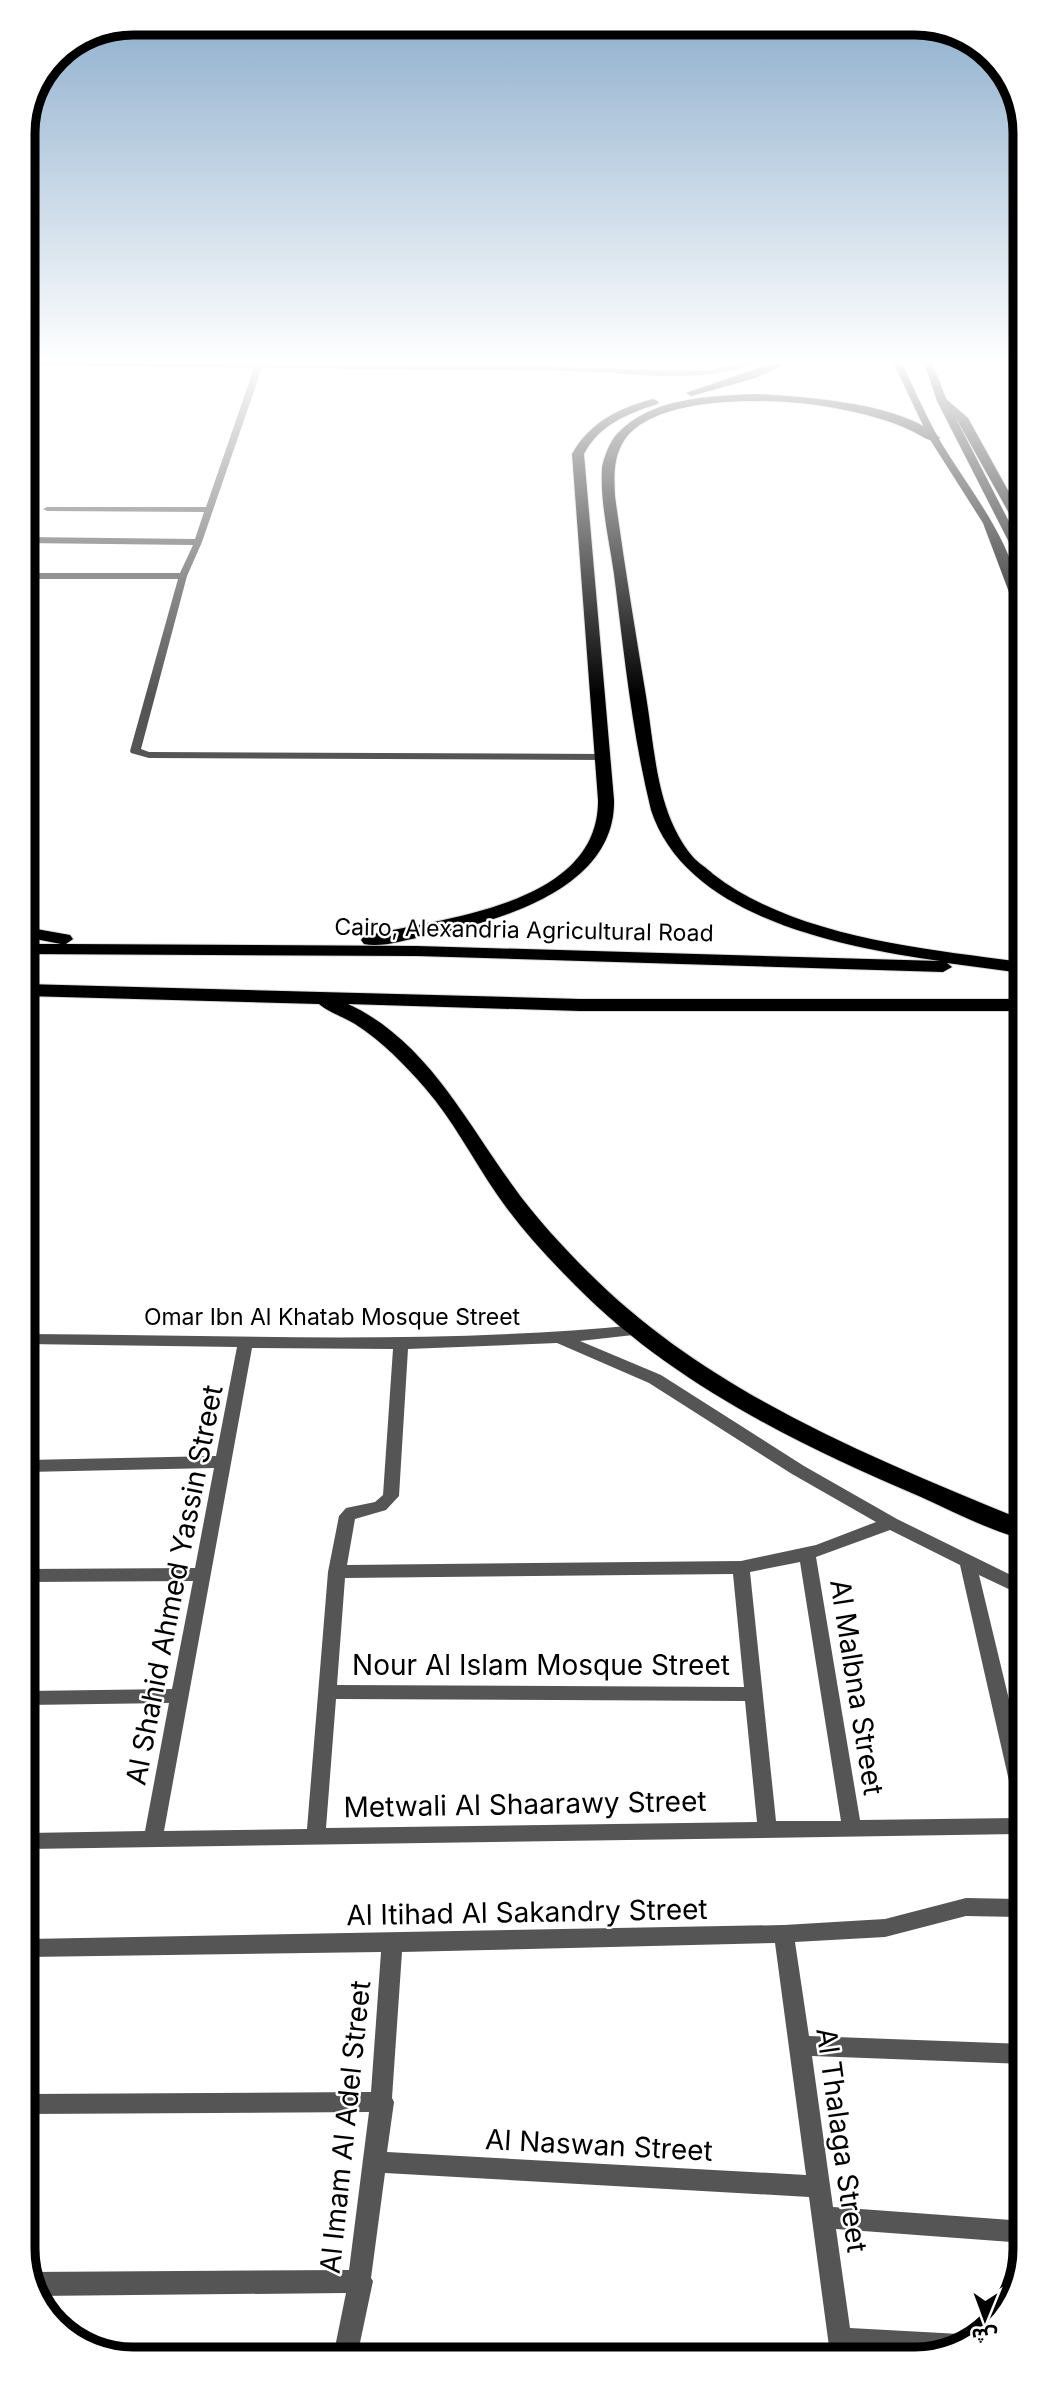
<svg xmlns="http://www.w3.org/2000/svg" width="1048" height="2382" viewBox="0 0 1048 2382" font-family="Inter,'Noto Sans Arabic',sans-serif">
<style>
.lines{fill:none;stroke-linecap:round;stroke-linejoin:round}
.primary-casing{stroke:#dbdbdb;stroke-width:1}
.highway-casing{stroke:#dbdbdb;stroke-width:2}
.lane{fill:#555;fill-rule:evenodd}
.street{fill:#555;fill-rule:evenodd}
.primary{fill:#000;fill-rule:evenodd}
.highway{fill:#000;fill-rule:evenodd}
.labels{text-anchor:middle;stroke-width:5;stroke-linejoin:round;paint-order:stroke}
.street-label{font-size:23px;fill:#000;stroke:#fff}
.near-street-label{font-size:28px;fill:#000;stroke:#fff}
.rim{fill:none;stroke:#000;stroke-width:9}
</style>
<rect width="100%" height="100%" fill="#fff"/>
<g class="lines">
<defs>
<g id="primary">
<path d="M893,362h8c13,26 24,52 38,77 30,51 82,111 82,172l-6,-3 -32,-85 -54,-85z"/>
<path d="M924,362h8l15,39 74,144v14l-5,-3 -79,-155z"/>
</g>
<g id="highway">
<path d="M776,362h15l-36,16 -64,18 -5,-3z"/>
<path d="M757,394c49,3 146,9 183,44 -9,7 -19,-3 -28,-7 -25,-12 -51,-18 -77,-23 -51,-10 -176,-16 -210,31 -12,18 -11,37 -10,57 9,67 20,133 31,200 9,54 10,117 47,161 5,6 14,11 20,17 81,63 210,75 309,88v11l-75,-10 5,4 -9,5 -526,-16 -392,-2v-10h36l-36,-7v-10l45,8 3,4 -7,5 351,2 523,15c-98,-14 -254,-43 -289,-151 -19,-77 -27,-158 -37,-236 -5,-35 -14,-71 -12,-106 1,-9 8,-27 15,-34 34,-37 94,-38 140,-40z"/>
<path d="M653,399l6,3 -2,2c-30,10 -58,21 -73,50l30,346c2,91 -121,123 -192,137 -18,3 -41,11 -58,7l-3,-4 3,-4c75,-18 235,-29 234,-136l-26,-346c18,-32 47,-46 81,-55z"/>
<path d="M938,399h8l22,19 52,94v14l-6,-4 -57,-102 -19,-17z"/>
<path d="M25,984l555,15h442v12h-442l-232,-7c78,36 117,116 165,182 22,31 49,60 76,87 120,120 281,184 434,247v19c-35,-9 -69,-27 -102,-42 -125,-53 -250,-115 -345,-211 -29,-29 -57,-59 -80,-93 -24,-35 -43,-73 -71,-105 -20,-23 -43,-47 -70,-64 -11,-7 -27,-12 -36,-20l-294,-8z"/>
</g>
</defs>
<use href="#primary" class="primary-casing"/>
<use href="#highway" class="highway-casing"/>
<path class="lane" d="M747,362h10c-48,24 -136,10 -189,9 -103,-2 -206,-2 -309,-3l-3,-2 3,-2 276,2 153,5 22,-1z"/>
<g class="street">
<path d="M24,362l232,2 8,-2 -62,180 -15,34 -46,173 8,3 455,2 5,3 -5,3 -455,-2 -18,-5 -1,-2 48,-172h-154v-6h156l13,-28 -169,-2v-6l171,2 9,-27 -157,-1 -4,-2 4,-2h159l48,-139 -230,-3z"/>
<path d="M637,1325l5,1 3,4 -3,4 -62,7 81,34 143,91 93,53 126,62v15l-44,-21 45,187v49l-7,-2 -3,-6 -54,-238 -70,-35 -74,27 44,263 164,-2v16l-996,15v-16l117,-2 24,-128 -142,2v-14l145,-2 21,-108 -166,1v-13l168,-1 19,-100 -187,4v-12l189,-4 21,-109 -211,-3v-10c205,1 407,11 611,-9zM557,1343l92,40 143,91 84,48 -60,23 -75,16 -394,4 8,-46 31,-9 13,-14 9,-147zM252,1348l141,1 -10,146 -8,7 -29,6 -7,8 -11,56 -21,257 -143,2zM800,1562l41,259h-65l-26,-249zM733,1574l11,113 -407,-2 8,-107zM336,1699l409,2 12,121 -431,6z"/>
<path d="M966,1898l58,1v18l-58,-1 -81,21 -90,5 14,94 216,8v20l-213,-8 21,151 192,14v22l-189,-14 14,99 110,6 8,4 1,1 -18,14 -97,-1v2h-24l-21,-157 -424,-24 -14,105 2,3 -16,76h-24l13,-64 -310,3 -7,-11v-13l320,-2 20,-158 -341,2v-20l343,-2 10,-140 -353,5v-18l756,-14 101,-6zM775,1943l31,232 -419,-23 7,-50 -2,-4 10,-146z"/>
</g>
<use href="#primary" class="primary"/>
<use href="#highway" class="highway"/>
</g>
<linearGradient id="sky" x2="0" y2="1"><stop stop-color="#8cadcc"/><stop offset="0.52" stop-color="#fff"/><stop offset="1" stop-color="#fff" stop-opacity="0"/></linearGradient>
<rect width="1048" height="696" fill="url(#sky)"/>
<g class="labels">
<g class="street-label">
<text transform="translate(524 930) rotate(1)" y="8">Cairo, Alexandria Agricultural Road</text>
<text x="332" y="1325">Omar Ibn Al Khatab Mosque Street</text>
</g>
<g class="near-street-label">
<text transform="translate(174 1585) rotate(-79)" y="10">Al Shahid Ahmed Yassin Street</text>
<text x="541" y="1675">Nour Al Islam Mosque Street</text>
<text transform="translate(857 1687) rotate(81)" y="10">Al Malbna Street</text>
<text transform="translate(525 1804) rotate(-1)" y="10">Metwali Al Shaarawy Street</text>
<text transform="translate(527 1912) rotate(-1)" y="10">Al Itihad Al Sakandry Street</text>
<text transform="translate(345 2127) rotate(-84)" y="10">Al Imam Al Adel Street</text>
<text transform="translate(842 2140) rotate(82)" y="10">Al Thalaga Street</text>
<text transform="translate(599 2145) rotate(3)" y="10">Al Naswan Street</text>
</g>
</g>
<path d="M0 0H1048V2382H0ZM133 35H915A98 98 0 0 1 1013 133V2249A98 98 0 0 1 915 2347H133A98 98 0 0 1 35 2249V133A98 98 0 0 1 133 35Z" fill="#fff" fill-rule="evenodd"/>
<path class="rim" d="M133 35H915A98 98 0 0 1 1013 133V2249A98 98 0 0 1 915 2347H133A98 98 0 0 1 35 2249V133A98 98 0 0 1 133 35Z"/>
<g transform="translate(985 2319) rotate(181)" stroke="#ffffff" stroke-width="5" paint-order="stroke">
<path d="M0-5L12 26L0 18L-12 26Z" fill="#000000"/>
<text y="-10" font-size="19" font-weight="bold" text-anchor="middle" fill="#000000">ش</text>
</g>
</svg>
